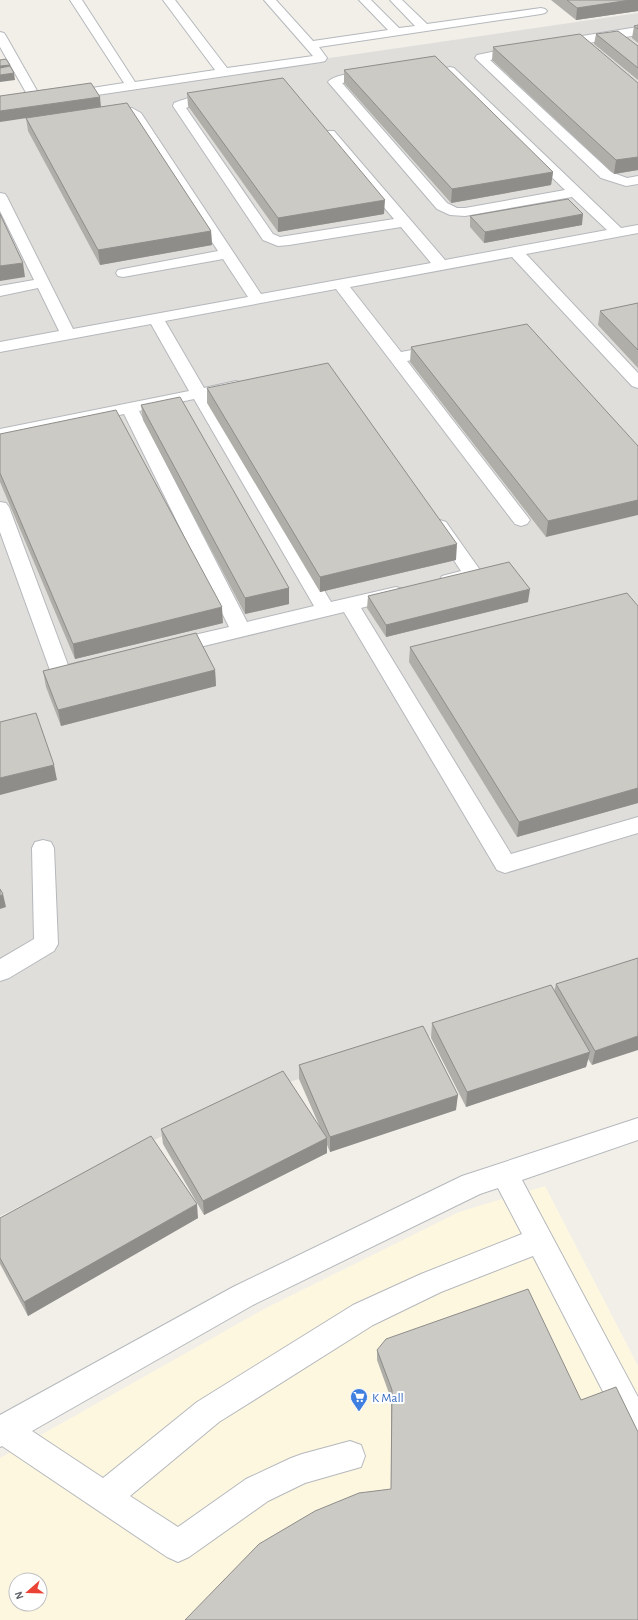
<svg xmlns="http://www.w3.org/2000/svg" width="638" height="1620" viewBox="0 0 638 1620" font-family="'Alegreya Sans',sans-serif">
<style>
.commercial{fill:#fef7e0;fill-rule:evenodd}
.industrial{fill:#e0deda}
.lines{fill:none;stroke-linecap:round;stroke-linejoin:round}
.minor-casing{stroke:#b5b8bc;stroke-width:2}
.minor{fill:#fff;fill-rule:evenodd}
.wall{fill:#afaea9}
.shaded-wall{fill:#8f8d8a}
.building{fill:#cccac5;stroke:#8f8d8a}
.labels{text-anchor:middle;stroke-width:4;stroke-linejoin:round;paint-order:stroke}
.near-shop-label{font-size:13px;fill:#366cbe;stroke:#fff;text-anchor:start}
</style>
<rect width="100%" height="100%" fill="#f1efe8"/>
<path class="commercial" d="M545,1186l93,180v254h-638v-162l262,-148 197,-98zM16,1580h24v24h-24z"/>
<path class="industrial" d="M638,13v995l-92,-9 -306,99 -240,118v-1110z"/>
<g class="lines">
<defs>
<g id="minor">
<path d="M70,0h12l53,82 80,-12 -52,-70h12l52,68 86,-12 -49,-56h12l37,41 75,-11 -29,-30h12l28,28 16,-2 -25,-26h12l25,24 114,-16 4,1 2,2 -2,2 -4,1 -222,33 8,11 -2,3 -4,1 -285,42 -4,-1 -32,-56v-15l4,1 2,3 34,60 84,-13z"/>
<path d="M638,27v8l-81,13 -4,-1 -2,-3 2,-3 4,-1z"/>
<path d="M521,46l4,1 2,3 -2,3 -35,7 121,112 16,6 11,-2v8l-12,2 -25,-8 -126,-120 2,-3z"/>
<path d="M450,67l4,1 167,160 17,-3v8l-112,21 112,119v15l-6,-2 -120,-129 -162,30 51,65 38,-7 6,2 2,3 -2,3 -38,8 120,155 3,4 -3,4 -6,2 -6,-2 -179,-235 -171,32 39,67 32,-7 6,2 2,3 -2,3 -33,7 122,206 65,-15 7,2 3,4 -3,4 -42,11 150,246 127,-37v16l-133,40 -8,-3 -153,-258 -173,42 -7,-2 -3,-5 3,-5 65,-15 -105,-213 -124,25v-10l189,-38 -38,-67 -151,28v-10l59,-11 -21,-43 -38,8v-10l34,-6 -34,-69v-18l5,1 2,3 66,132 175,-32 -25,-38 -100,18 -5,-1 -2,-3 2,-3 5,-1 95,-18 -87,-133 -10,-7 1,-3h10l9,5 120,181 170,-31 -30,-36 -112,18 -11,1 -15,-6 -90,-134 1,-3c14,-5 32,-12 46,-9l2,3 -2,3 -23,3 -11,5 87,126 7,3 114,-18 -70,-82 -2,-3 2,-3h10l111,129 162,-30 -35,-33 -107,19 -15,-1 -13,-6 -109,-127c6,-8 35,-10 45,-12l4,1 2,3 -2,3 -35,6 105,120 10,5h8l100,-18 -119,-116 -2,-3 2,-3zM194,399l120,207 -67,16 -108,-211z"/>
<path d="M0,502l6,1 3,4 59,158 15,-4 7,2 3,5 -3,5 -29,7 -7,-2 -3,-5 -51,-141z"/>
<path d="M440,520l6,2 34,48 2,4 -2,4 -31,8 -7,-2 -2,-4 2,-4 19,-5 -30,-45 3,-4z"/>
<path d="M43,840l8,2 3,6 4,96 -4,7 -45,27 -9,3v-22l34,-20 -2,-91 3,-6z"/>
<path d="M638,1118v22l-116,40 116,217v45l-11,-4 -94,-182 -92,36 -68,33 -154,97 -89,74 48,31 68,-48 45,-21 11,-4 48,-13 11,4 4,11 -4,11 -56,16 -37,18 -79,56 -11,5 -11,-5 -165,-111 -2,1v-32l233,-128 229,-111zM498,1188l24,46 -101,40 -68,31 -156,97 -94,76 -71,-47 221,-126 227,-111z"/>
</g>
</defs>
<use href="#minor" class="minor-casing"/>
<use href="#minor" class="minor"/>
</g>
<g class="wall">
<path d="M551,0h87v11l-62,9z"/>
<path d="M638,25v18l-6,-5 2,-12z"/>
<path d="M596,34l42,12v34l-44,-36z"/>
<path d="M493,47l145,36v87l-24,4 -122,-114z"/>
<path d="M344,70l209,102 -2,13 -100,18 -107,-120z"/>
<path d="M187,93l197,121 -106,18 -90,-126z"/>
<path d="M101,107l110,124 1,14 -112,20 -72,-134 -2,-13z"/>
<path d="M470,216l112,9 -98,18 -14,-16z"/>
<path d="M638,303v65l-40,-43 2,-14z"/>
<path d="M411,347l227,99 -92,91 -136,-175z"/>
<path d="M207,388l249,172 -136,32 -113,-189z"/>
<path d="M141,405l148,183v16l-44,10 -102,-194z"/>
<path d="M0,434l223,189 -148,36 -75,-177z"/>
<path d="M368,596l160,6 -142,35 -19,-29z"/>
<path d="M638,606v197l-121,34 -108,-175 1,-15z"/>
<path d="M215,670l1,16 -155,40 -15,-39 -3,-16z"/>
<path d="M638,958l-46,107 -4,-6 -2,8 -120,40 -35,-69 1,-15 122,-31 2,-8z"/>
<path d="M299,1065l157,45 -126,42 -3,-7v8l-123,62 -41,-71 -2,-15 158,-4 -20,-46z"/>
<path d="M0,1218h198l-170,98 -28,-52z"/>
<path d="M377,1350l204,50 -190,89v-90l-14,-39z"/>
</g>
<g class="shaded-wall">
<path d="M630,0h8v11l-62,9 1,-12z"/>
<path d="M10,65l1,7 -11,2v-8z"/>
<path d="M14,73l1,7 -15,2v-7z"/>
<path d="M100,97l1,10 -101,15v-11z"/>
<path d="M638,157v13l-24,4 2,-14z"/>
<path d="M553,172l-2,13 -100,18 1,-14z"/>
<path d="M385,200l-1,14 -106,18v-14z"/>
<path d="M583,214l-1,11 -98,18 1,-11z"/>
<path d="M211,231l1,14 -112,20 -2,-15z"/>
<path d="M23,263l2,14 -25,4v-15z"/>
<path d="M638,500v15l-92,22 2,-16z"/>
<path d="M457,544l-1,16 -136,32v-15z"/>
<path d="M289,588v16l-44,10v-16z"/>
<path d="M530,589l-2,13 -142,35v-12z"/>
<path d="M222,607l1,16 -148,36 -2,-15z"/>
<path d="M215,670l1,16 -155,40 -3,-16z"/>
<path d="M54,765l3,15 -57,15v-17z"/>
<path d="M638,788v15l-121,34 2,-15z"/>
<path d="M3,894l3,13 -6,2v-13z"/>
<path d="M638,1036v14l-46,15 3,-14z"/>
<path d="M590,1052l-4,15 -120,40 1,-15z"/>
<path d="M458,1095l-2,15 -126,42v-15z"/>
<path d="M327,1138v15l-123,62 -1,-14z"/>
<path d="M197,1204l1,14 -170,98 -4,-14z"/>
</g>
<g class="building">
<path d="M567,0h63l-53,8z"/>
<path d="M638,25v4l-4,-3z"/>
<path d="M618,31l20,15v22l-42,-34z"/>
<path d="M580,34l58,49v74l-22,3 -123,-113z"/>
<path d="M435,56l118,116 -101,17 -108,-119z"/>
<path d="M6,59l4,6 -10,1v-6z"/>
<path d="M10,66l4,7 -14,2v-7z"/>
<path d="M283,78l102,122 -107,18 -91,-125z"/>
<path d="M91,83l9,14 -100,14v-15z"/>
<path d="M127,103l84,128 -113,19 -72,-132z"/>
<path d="M568,199l15,15 -98,18 -15,-16z"/>
<path d="M0,214l23,49 -23,3z"/>
<path d="M638,303v47l-38,-39z"/>
<path d="M527,324l111,122v54l-90,21 -137,-174z"/>
<path d="M328,363l129,181 -137,33 -113,-189z"/>
<path d="M180,397l109,191 -44,10 -104,-193z"/>
<path d="M116,410l106,197 -149,37 -73,-171v-39z"/>
<path d="M509,562l21,27 -144,36 -18,-29z"/>
<path d="M627,593l11,13v182l-119,34 -109,-175z"/>
<path d="M196,633l19,37 -157,40 -15,-39z"/>
<path d="M36,713l18,52 -54,13v-56z"/>
<path d="M0,889l3,5 -3,2z"/>
<path d="M638,958v78l-43,15 -39,-67z"/>
<path d="M551,985l39,67 -123,40 -35,-69z"/>
<path d="M423,1026l35,69 -128,42 -31,-72z"/>
<path d="M283,1071l44,67 -124,63 -42,-72z"/>
<path d="M151,1136l46,68 -173,98 -24,-44v-40z"/>
<path d="M528,1289l53,111 35,-13 22,45v188h-453l74,-76 56,-33 44,-18 32,-4 1,-99 -15,-40 9,-11z"/>
</g>
<defs>
<symbol id="supermarket-pin" viewBox="-11 -11 22 30"><path d="M0 17L-7.5 6A9.5 9.5 0 1 1 7.5 6Z" fill="#3f7fe0" stroke="#fff"/><path d="M-6-5.5h2.5l.6 2H6L4.5 2H-2.5L-4.4-4H-6ZM-1.5 3.2a1.3 1.3 0 1 0 .1 0ZM3 3.2a1.3 1.3 0 1 0 .1 0Z" fill="#fff"/></symbol>
</defs>
<g fill-rule="evenodd">
<use href="#supermarket-pin" x="349" y="1387" width="20" height="27"/>
</g>
<g class="labels">
<g class="near-shop-label">
<text x="372" y="1402">K Mall</text>
</g>
</g>
<g transform="translate(28 1592) rotate(250)"><circle r="19" fill="#ffffff" stroke="#bfc1c3"/>
<path d="M0-3L7 15L0 10L-7 15Z" fill="#ea4335"/>
<text y="-6" font-size="11" font-weight="bold" text-anchor="middle" fill="#5f6368">N</text>
</g>
</svg>
